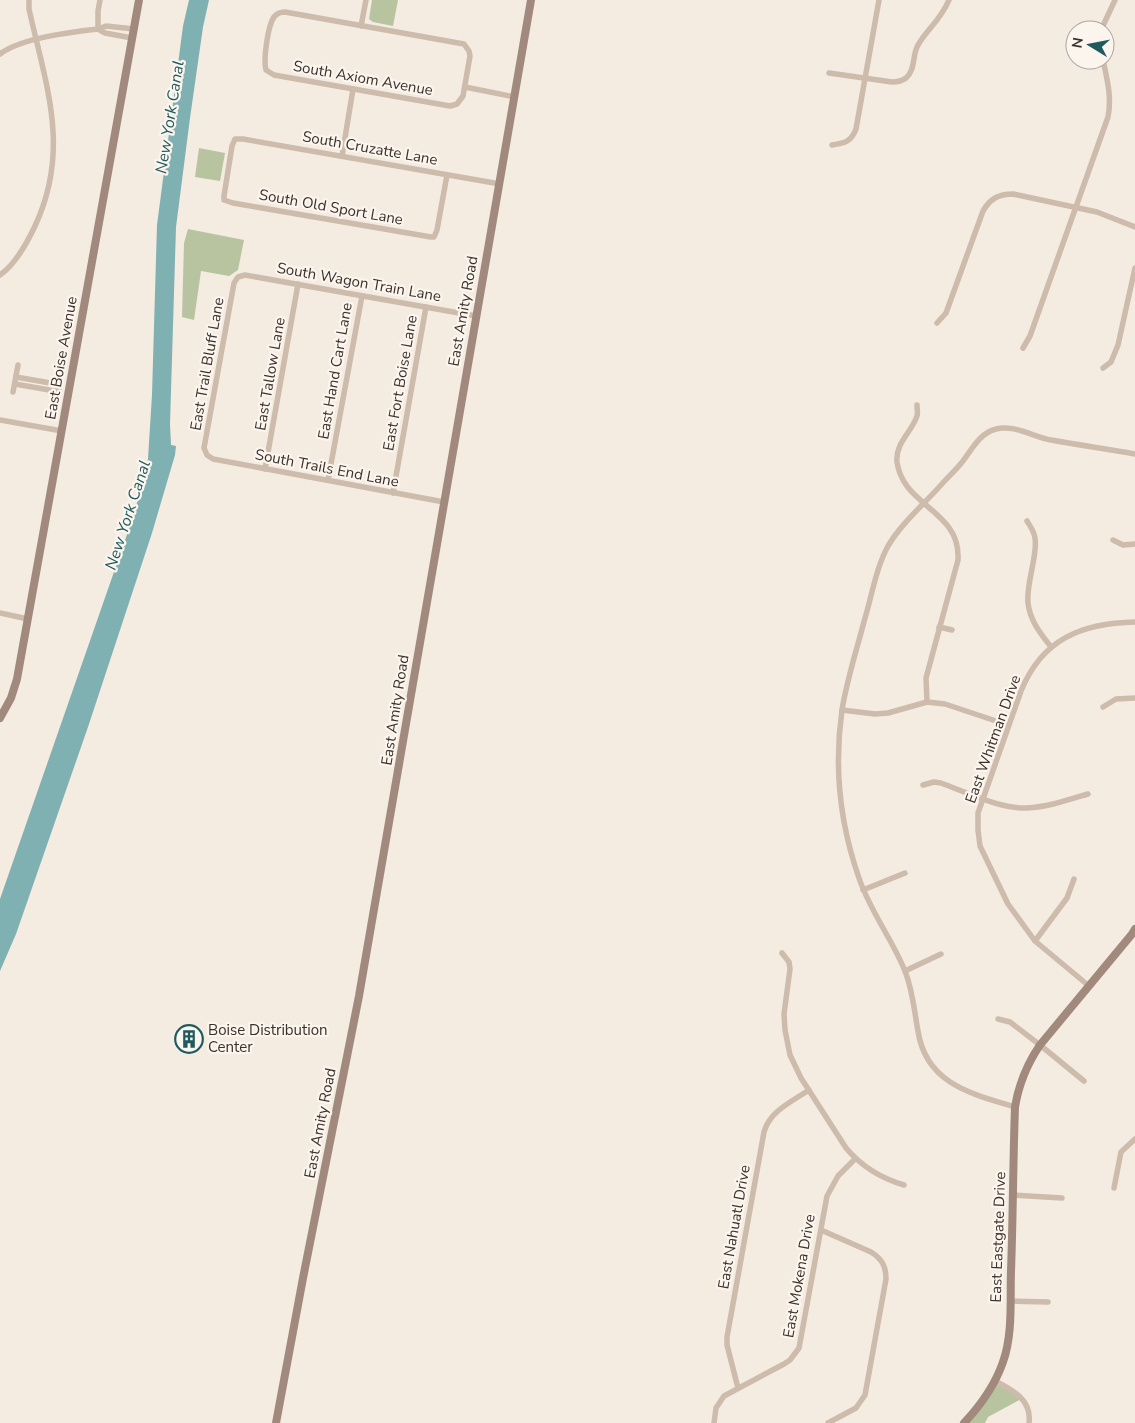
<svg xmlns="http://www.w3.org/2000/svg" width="1135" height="1423" viewBox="0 0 1135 1423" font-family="'Nunito Sans',sans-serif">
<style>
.green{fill:#b8c4a0}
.water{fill:#7fb0b2}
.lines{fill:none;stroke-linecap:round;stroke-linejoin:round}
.street{stroke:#cdbbac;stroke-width:5.5}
.secondary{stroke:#a18a7d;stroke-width:8}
.labels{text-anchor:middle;stroke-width:4.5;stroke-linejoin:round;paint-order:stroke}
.street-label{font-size:15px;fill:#3b302b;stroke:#fbf5ee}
.poi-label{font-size:15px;fill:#3b302b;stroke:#fbf5ee;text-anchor:start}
.water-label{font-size:16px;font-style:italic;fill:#1f5a5e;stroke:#fbf5ee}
</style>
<rect width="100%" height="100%" fill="#f4ebe1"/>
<g class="green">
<path d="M372,0h26l-5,26 -20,-4 -4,-3z"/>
<path d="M199,148l26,5 -5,28 -25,-4z"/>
<path d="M188,229l56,11 -6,30 -9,6 -28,-5 -7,49 -12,-3 2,-74z"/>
<path d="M995,1384l16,7 10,8 -33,18 -3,6h-18z"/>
</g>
<path class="water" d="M189,0h20l-6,27 -13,91 -14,109 -6,197 1,21 5,1 -1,9 -23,78 -64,194 -72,207 -16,37v-72l130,-373 13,-43 5,-24 4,-64 5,-170 26,-199z"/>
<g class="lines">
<g class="street">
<path d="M285,12l179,32 5,7 1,5 -7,40 -6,8 -7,2 -176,-31 -8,-5c-3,-10 2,-45 8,-53 3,-4 6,-5 11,-5z"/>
<path d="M361,26l5,-26"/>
<path d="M1101,30l14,-30"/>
<path d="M132,38l-27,-5 -7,-4 8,-3 28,3"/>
<path d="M0,54c21,-16 71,-22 98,-25v-18l2,-11"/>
<path d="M829,73l63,9c5,0 10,-1 14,-4 10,-9 6,-23 12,-33 10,-17 22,-24 31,-45"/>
<path d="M465,87l50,10"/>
<path d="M832,145c13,-2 19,-3 24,-16l23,-129"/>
<path d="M342,156l11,-67"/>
<path d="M447,175l-10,55 -3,7h-3l-198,-34 -9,-3v-4l8,-50 3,-7h8l257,45"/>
<path d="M0,275c16,-11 27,-32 35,-49 36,-77 11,-140 -6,-217v-9"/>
<path d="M937,323l9,-10 37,-102c7,-12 15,-17 30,-17l84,18 38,15"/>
<path d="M1023,348l7,-12 78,-219c4,-20 -1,-38 -5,-57"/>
<path d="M1103,368l8,-6 7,-17 17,-77"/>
<path d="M15,384l40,7 4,-2 -3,-5 -40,-7"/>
<path d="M13,392l5,-27"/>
<path d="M917,405c0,3 1,8 0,11 -5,16 -22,27 -20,46 6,45 64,48 61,98l-32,118 1,24"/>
<path d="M0,420l62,11"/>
<path d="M265,469l33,-185"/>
<path d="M328,480l34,-184"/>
<path d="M393,493l33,-186"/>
<path d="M444,502l-231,-43 -6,-4 -3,-7 30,-165 4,-6 7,-2 231,41"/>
<path d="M1027,521c3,5 7,10 8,17 3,17 -9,45 -7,65 2,18 13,31 23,44"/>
<path d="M1113,540l10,5 12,-1"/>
<path d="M0,613l28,6"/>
<path d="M939,627l13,3"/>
<path d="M1103,707l13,-8 19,-1"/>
<path d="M842,710l33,4 13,-1 39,-11 18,2 63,21"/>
<path d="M923,785l11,-3 7,1c25,9 59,26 86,25 20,-1 41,-8 61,-14"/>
<path d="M863,890l42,-17"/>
<path d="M1035,941l32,-43 7,-19"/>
<path d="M782,953l7,9 1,7 -6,45 1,16 5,25 11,23 45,70c16,19 34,30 58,37"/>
<path d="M905,971l36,-17"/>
<path d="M1089,986l-54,-45 -27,-37 -28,-58 -2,-16v-17l43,-122c21,-52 61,-68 114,-69"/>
<path d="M998,1019l12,3 30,23 44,36"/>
<path d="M1015,1107c-43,-13 -89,-23 -97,-76 -4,-21 -5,-40 -13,-60 -13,-32 -35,-60 -46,-93 -19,-54 -25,-112 -17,-168 5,-31 15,-61 23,-92 7,-23 11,-50 23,-72 13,-22 35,-41 53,-61 7,-8 15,-15 22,-24 9,-12 17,-28 33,-32 17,-5 38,8 55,11 28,5 56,9 84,14"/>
<path d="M1114,1188l7,-36 14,-13"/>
<path d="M1013,1195l49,3"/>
<path d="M821,1230l50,22c11,7 15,14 15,27l-21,116 -9,13 -28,15"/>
<path d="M1010,1301l38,1"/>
<path d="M995,1381c18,9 37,19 34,42"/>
<path d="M738,1388l-11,-43v-8l37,-205c6,-21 27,-30 45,-42"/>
<path d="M714,1423l2,-15 8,-12 60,-32 6,-4 9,-12 28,-152 11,-20 17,-17"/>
</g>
<g class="secondary">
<path d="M0,718l11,-20 6,-19 122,-679"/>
<path d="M276,1423l27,-145 56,-282 172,-996"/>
<path d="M964,1423c16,-17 31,-38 39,-61 10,-28 7,-61 8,-91 2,-54 2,-109 4,-164 4,-24 12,-43 25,-62l92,-111 3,-5"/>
</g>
</g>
<defs>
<symbol id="building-ring" viewBox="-11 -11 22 22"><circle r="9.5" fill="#fbf5ee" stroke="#1f5a5e" stroke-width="1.5"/><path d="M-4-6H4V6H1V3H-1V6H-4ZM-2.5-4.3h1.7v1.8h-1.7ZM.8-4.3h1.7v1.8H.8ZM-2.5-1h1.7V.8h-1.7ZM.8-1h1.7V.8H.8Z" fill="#1f5a5e"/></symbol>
</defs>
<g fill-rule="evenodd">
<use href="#building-ring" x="173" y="1023" width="32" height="32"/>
</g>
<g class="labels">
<g class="street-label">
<text transform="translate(363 78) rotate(10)" y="5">South Axiom Avenue</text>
<text transform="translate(370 148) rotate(10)" y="5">South Cruzatte Lane</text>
<text transform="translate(331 207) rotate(10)" y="5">South Old Sport Lane</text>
<text transform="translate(359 282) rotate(10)" y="5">South Wagon Train Lane</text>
<text transform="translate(463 311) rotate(-80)" y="5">East Amity Road</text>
<text transform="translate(61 358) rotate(-80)" y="5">East Boise Avenue</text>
<text transform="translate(207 364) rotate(-80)" y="5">East Trail Bluff Lane</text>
<text transform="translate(335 371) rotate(-80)" y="5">East Hand Cart Lane</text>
<text transform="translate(270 374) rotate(-80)" y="5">East Tallow Lane</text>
<text transform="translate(400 383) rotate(-80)" y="5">East Fort Boise Lane</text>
<text transform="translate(327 468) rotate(11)" y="5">South Trails End Lane</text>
<text transform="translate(395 710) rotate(-81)" y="5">East Amity Road</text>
<text transform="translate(993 739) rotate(-70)" y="5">East Whitman Drive</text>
<text transform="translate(320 1123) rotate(-79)" y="5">East Amity Road</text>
<text transform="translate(734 1227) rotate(-80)" y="5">East Nahuatl Drive</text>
<text transform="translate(998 1237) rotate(-88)" y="5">East Eastgate Drive</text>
<text transform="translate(799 1276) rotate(-80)" y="5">East Mokena Drive</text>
</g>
<g class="poi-label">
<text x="208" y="1035">Boise Distribution<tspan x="208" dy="17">Center</tspan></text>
</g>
<g class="water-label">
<text transform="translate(169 117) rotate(-81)" y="6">New York Canal</text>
<text transform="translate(127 515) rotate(-72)" y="6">New York Canal</text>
</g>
</g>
<g transform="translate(1090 45) rotate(280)"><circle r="24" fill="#fbf5ee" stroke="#aea6a0"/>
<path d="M0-4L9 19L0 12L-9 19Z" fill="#1f5a5e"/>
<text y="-8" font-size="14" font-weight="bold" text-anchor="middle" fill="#3b302b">N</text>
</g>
</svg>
